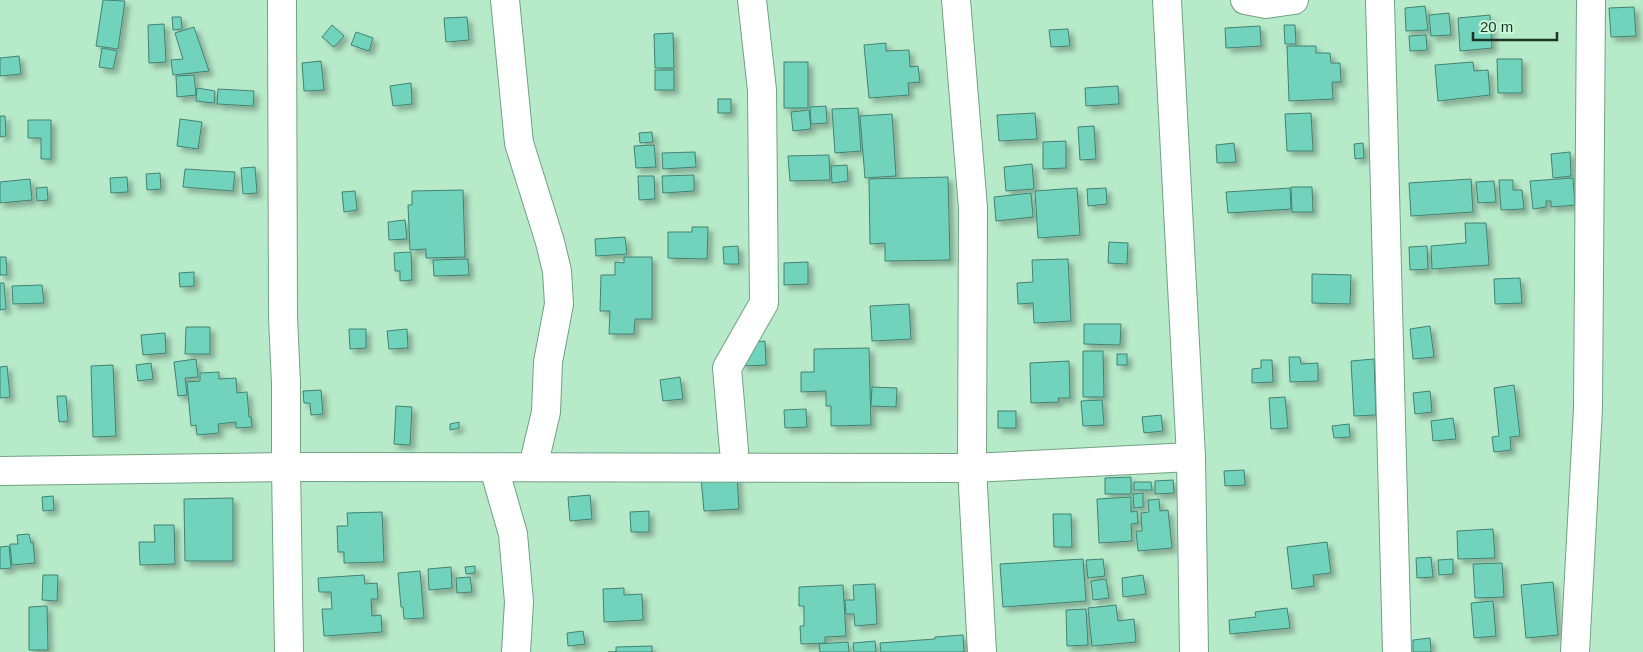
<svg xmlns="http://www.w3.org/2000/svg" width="1643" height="652" viewBox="0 0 1643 652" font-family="Helvetica,sans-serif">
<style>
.building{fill:#71d3bb;stroke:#438273;filter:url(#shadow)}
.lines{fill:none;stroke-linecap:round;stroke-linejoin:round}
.minor-casing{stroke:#71a282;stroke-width:30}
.minor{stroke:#fff;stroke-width:28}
</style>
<defs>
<filter id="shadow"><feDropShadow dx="4.5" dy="4.5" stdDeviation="2.5" flood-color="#0004"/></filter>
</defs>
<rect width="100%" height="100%" fill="#b7eac9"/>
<g class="building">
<path d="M103,0l22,1 -7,48 -22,-3z"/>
<path d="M1425,6l3,24 -22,1 -1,-23z"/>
<path d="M1634,7l2,29 -25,1 -2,-29z"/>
<path d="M1449,13l2,22 -20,1 -2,-21z"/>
<path d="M1490,15l2,33 -32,3 -2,-33z"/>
<path d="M172,17h9l1,12 -9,1z"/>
<path d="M467,17l2,23 -23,2 -2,-24z"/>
<path d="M164,24l2,38 -17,1 -1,-38z"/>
<path d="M332,25l12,11 -10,11 -12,-10z"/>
<path d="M1284,25h11l1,19h-11z"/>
<path d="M1260,26l1,20 -35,2 -1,-20z"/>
<path d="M194,27l15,44 -36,4 -2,-15 12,-1 -8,-26z"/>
<path d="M1068,29l2,17 -19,1 -2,-17z"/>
<path d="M356,32l17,6 -4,13 -18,-6z"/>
<path d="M673,33l1,35h-19l-1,-34z"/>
<path d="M1426,35l1,15 -17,1 -1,-15z"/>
<path d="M886,43v8l23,-1 1,17 8,-1 2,16 -12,1 1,12 -40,3 -5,-53z"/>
<path d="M1287,46h29v7h14l1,10h9l1,19h-9l1,17 -44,2z"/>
<path d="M102,48l15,3 -4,18 -14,-2z"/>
<path d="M19,56l2,18 -21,2v-18z"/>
<path d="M1497,59h25v34h-24z"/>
<path d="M321,61l3,29 -20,1 -2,-28z"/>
<rect x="784" y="62" width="24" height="46"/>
<path d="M1473,62l1,9 14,-1 2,25 -52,6 -3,-36z"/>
<rect x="655" y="70" width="19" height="20"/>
<path d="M194,75l2,20 -19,2 -1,-21z"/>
<path d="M411,83l1,21 -19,2 -3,-20z"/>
<path d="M1118,86l1,18 -33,2 -1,-18z"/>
<path d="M197,88l18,3 -1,12 -18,-2z"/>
<path d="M218,89l36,2 -1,15 -36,-2z"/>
<rect x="718" y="99" width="13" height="14"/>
<path d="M826,106l1,17 -16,1 -1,-17z"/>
<path d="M858,108l3,43 -26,2 -3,-44z"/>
<path d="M809,110l2,19 -18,2 -2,-19z"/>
<path d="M1035,113l2,26 -38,2 -2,-26z"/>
<path d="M1311,113l2,38h-26l-2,-37z"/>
<path d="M892,114l4,62 -31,2 -5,-62z"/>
<path d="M0,116h5l1,20 -6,1z"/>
<path d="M180,119l22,3 -4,27 -21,-3z"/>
<path d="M28,120h23v39h-10v-21h-13z"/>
<path d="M1094,126l2,33 -16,1 -2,-33z"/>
<path d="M652,132l1,10 -13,1 -1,-10z"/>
<path d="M1066,141v27l-23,1v-27z"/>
<path d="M1234,143l2,19 -19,1 -1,-18z"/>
<path d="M1363,143l1,15 -9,1 -1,-15z"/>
<path d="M654,145l2,22 -20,1 -2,-22z"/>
<path d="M695,152l1,15 -33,2 -1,-16z"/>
<path d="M1570,152l1,24 -18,2 -2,-24z"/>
<path d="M829,155l1,25 -40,1 -2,-25z"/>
<path d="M1032,164l2,25 -28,2 -2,-24z"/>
<path d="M847,165l1,16 -16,2 -1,-17z"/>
<path d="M255,167l2,26 -14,1 -2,-26z"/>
<path d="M185,169l50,3 -2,19 -50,-4z"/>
<path d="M160,173l1,16 -14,1 -1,-16z"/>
<path d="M694,175v16l-31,2 -1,-17z"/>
<path d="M638,176h16l1,23 -16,1z"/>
<path d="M127,177l1,15 -17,1 -1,-15z"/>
<path d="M948,177l2,83 -65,1v-18l-15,1 -1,-65z"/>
<path d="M1573,178l2,27 -24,2v-6h-5v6l-13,2 -3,-28z"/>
<path d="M30,179l2,21 -32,3v-21z"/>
<path d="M1471,179l2,33 -62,4 -2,-33z"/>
<path d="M1499,180h14v10h9l2,19 -23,1z"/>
<path d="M1494,181l2,21 -18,1 -2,-21z"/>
<path d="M47,187l1,13 -11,1 -1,-13z"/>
<path d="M1291,187h21l1,25h-21z"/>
<path d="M1077,188l3,47 -42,3 -3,-47z"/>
<path d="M1106,188l1,16 -19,2 -1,-17z"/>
<path d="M1290,188l1,21 -63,4 -2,-21z"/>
<path d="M463,190l2,67 -39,1v-9l-16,1 -2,-45h4v-14z"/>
<path d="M355,191l2,19 -13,2 -2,-20z"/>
<path d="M1031,193l2,24 -37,4 -2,-24z"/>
<path d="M405,220l2,19 -18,1 -1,-18z"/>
<path d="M1465,223h21l3,42 -57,4 -1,-23 35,-3z"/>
<path d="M692,227h16l-1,32 -39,-1v-26h24z"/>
<path d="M625,237l2,17 -31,2 -1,-17z"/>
<path d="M1109,242l19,1 -1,21 -19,-1z"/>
<path d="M738,246l1,18h-15l-1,-17z"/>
<path d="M1427,246l1,23 -18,1 -1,-23z"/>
<path d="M411,252l1,28 -12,1v-10h-5l-1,-18z"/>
<path d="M0,257h6l1,18h-7z"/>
<path d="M624,257h28v62h-17l-1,15h-25l1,-23h-10l1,-36h14v-13l9,1z"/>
<path d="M468,259l1,16 -35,1 -1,-16z"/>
<path d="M1068,259l3,62 -37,2 -1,-20 -15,1 -1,-21 16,-1 -1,-22z"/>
<path d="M808,262v22l-24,1v-22z"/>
<path d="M194,272v14l-14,1 -1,-14z"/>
<path d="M1312,274l39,1 -1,29 -38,-1z"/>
<path d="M1520,278l2,25 -27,1 -1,-25z"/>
<path d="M0,283h4l2,26 -6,1z"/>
<path d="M42,285l2,18 -31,1 -1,-18z"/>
<path d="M909,304l2,35 -39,2 -2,-35z"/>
<path d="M1084,324h37l-1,21 -36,-1z"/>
<path d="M1430,326l4,31 -21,2 -3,-30z"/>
<path d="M186,327h24v27h-25z"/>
<path d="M349,329h17v19l-16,1z"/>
<path d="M407,329l1,19 -19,1 -2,-18z"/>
<path d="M165,333l1,20 -23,2 -2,-20z"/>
<path d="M765,341l1,24 -24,1 -2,-23z"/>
<path d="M869,348l2,77 -40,1v-20h-5v-15l-25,1v-20h13v-23z"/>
<path d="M1083,351h20l1,46h-21z"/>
<rect x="1117" y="354" width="10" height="11"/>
<path d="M1289,357h11l1,7 17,-1v18l-28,1z"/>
<path d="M196,359l2,18 -13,1 2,17 -9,1 -4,-34z"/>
<path d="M1374,359l2,56 -22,1 -3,-55z"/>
<path d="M1261,360h11l1,22 -21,1v-14l9,-1z"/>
<path d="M1069,361l1,37h-12l1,4 -28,1 -1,-40z"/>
<path d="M151,363l2,16 -15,2 -2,-16z"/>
<path d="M113,365l3,71 -23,1 -2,-71z"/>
<path d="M7,366l3,31 -10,1v-31z"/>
<path d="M219,372v7l17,-1 1,15 10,-1 2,25h2l1,10 -16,1v-6l-18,2 1,9 -22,2 -1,-10 -5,1 -4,-44 13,-1v-8z"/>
<path d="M680,377l3,22 -20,2 -3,-21z"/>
<path d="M1514,385l6,51 -10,1 1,13 -17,2 -2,-15 7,-1 -5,-48z"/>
<path d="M872,387l25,1 -1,19 -25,-1z"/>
<path d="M321,390l2,24 -12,1 -1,-12h-6l-1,-12z"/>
<path d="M1430,391l2,21 -17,2 -2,-21z"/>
<path d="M57,396h9l2,25 -9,1z"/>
<path d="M1285,397l3,31 -17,1 -2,-31z"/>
<path d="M1102,400l2,25 -21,1 -2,-25z"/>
<path d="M396,406l16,1 -2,38 -16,-1z"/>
<path d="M806,409l1,18 -22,1 -1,-18z"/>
<rect x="998" y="411" width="18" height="17"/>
<path d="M1161,415l2,16 -19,2 -2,-16z"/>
<path d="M1453,418l3,21 -23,2 -2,-20z"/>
<path d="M459,422v6l-9,2v-6z"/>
<path d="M1349,424l1,13 -16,1 -2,-12z"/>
<path d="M1244,470l1,15 -20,1 -1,-15z"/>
<path d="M737,476l2,33 -35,2 -3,-33z"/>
<path d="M1131,477v17h-26v-16z"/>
<path d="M1173,480l1,13 -19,1v-13z"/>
<path d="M1134,482h17l1,8h-18z"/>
<path d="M1143,493v14l-9,1 -1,-14z"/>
<path d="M590,495l2,24 -22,2 -2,-24z"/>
<path d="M53,496l1,14 -11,1 -1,-14z"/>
<path d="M1131,497v15l6,-1 1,12 -7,1 1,17 -33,2 -2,-44z"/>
<path d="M233,498v63h-48l-1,-62z"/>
<path d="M1159,499l1,12 8,-1 4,38 -34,3 -2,-20h6l-1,-18 8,-1 -1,-12z"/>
<path d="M649,511v21h-18l-1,-20z"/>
<path d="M382,512l2,50 -40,1v-11h-6l-1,-26h11l-1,-13z"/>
<path d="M1053,514h18l1,33h-18z"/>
<path d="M154,525h20l1,39 -35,1 -1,-23h16z"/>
<path d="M1493,529l2,29 -37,1 -1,-28z"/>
<path d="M29,534l2,9 2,-1 2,21 -23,2 -2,-21h8l-1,-9z"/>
<path d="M1327,542l4,31 -18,2 1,11 -22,3 -5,-42z"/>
<path d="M9,546l2,22 -11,1v-22z"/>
<path d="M1431,557l2,20 -16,1 -1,-20z"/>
<path d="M1083,559l3,42 -83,6 -3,-43z"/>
<path d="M1103,559l2,17 -17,2 -2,-18z"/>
<path d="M1453,559v15l-14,1 -1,-15z"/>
<path d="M1502,563l2,34 -29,1 -2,-34z"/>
<path d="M475,566v7l-9,1 -1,-7z"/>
<path d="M451,567l1,21 -23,2 -1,-21z"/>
<path d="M420,571l4,47 -20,1 -1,-12h-2l-3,-34z"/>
<path d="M43,575h15l-1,26 -15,-1z"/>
<path d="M364,575l1,9 12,-1 1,16h-7l1,17 9,-1 1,17 -58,4 -2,-27h10l-1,-17h-12l-1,-14z"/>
<path d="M1143,575l3,19 -23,3 -1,-19z"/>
<path d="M470,577l2,15 -15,1 -1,-15z"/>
<path d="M1106,579l3,19 -16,2 -2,-19z"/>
<path d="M1553,582l5,53 -32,3 -5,-53z"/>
<path d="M875,584l2,40 -22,2 -1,-12h-8l-1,-14h9l-1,-15z"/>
<path d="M843,585l3,51 -21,1v6l-24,1 -1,-18h4v-20h-5v-19z"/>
<path d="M624,588v7l18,-1 1,26 -39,2 -1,-33z"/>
<path d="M1493,601l3,35 -22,2 -3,-35z"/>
<path d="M1116,605l2,16 16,-2 2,23 -44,4 -4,-38z"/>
<path d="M47,606l1,44h-19v-43z"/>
<path d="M1287,608l3,20 -60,6 -1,-14 27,-3 -1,-5z"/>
<path d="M1086,609l2,36 -21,1 -1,-36z"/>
<path d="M583,631l2,13 -17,2 -1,-13z"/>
<path d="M963,635l1,17h-83l-1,-9 55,-4v-2z"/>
<path d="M1430,638l1,14h-18v-12z"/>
<path d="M875,641l1,11h-22l-1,-9z"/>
<path d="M848,642l1,10h-29l-1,-8z"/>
<path d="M652,646v6h-44h8v-5z"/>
</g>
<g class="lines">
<defs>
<g id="minor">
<path d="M282,0l1,317 3,66v84l3,185"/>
<path d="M505,0l14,143 31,99 7,29 2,33 -11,58 -2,50 -13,55"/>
<path d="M956,0l17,208 -1,260 10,184"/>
<path d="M1167,0l24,457 3,195"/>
<path d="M1245,0l21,4 28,-4"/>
<path d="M1380,0l17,652"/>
<path d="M734,450l-7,-82 37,-65 -2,-213 -10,-90"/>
<path d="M494,468l19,66 6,68 -3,50"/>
<path d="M0,471l286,-4 686,1 219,-11"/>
<path d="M1575,652l13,-244 3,-408"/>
</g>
</defs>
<use href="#minor" class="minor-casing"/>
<use href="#minor" class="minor"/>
</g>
<path d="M1473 32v8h84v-8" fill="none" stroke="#1f3326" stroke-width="2.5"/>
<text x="1480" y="32" font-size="15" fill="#1f3326" stroke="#c4f8d6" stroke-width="4" paint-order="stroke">20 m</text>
</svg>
